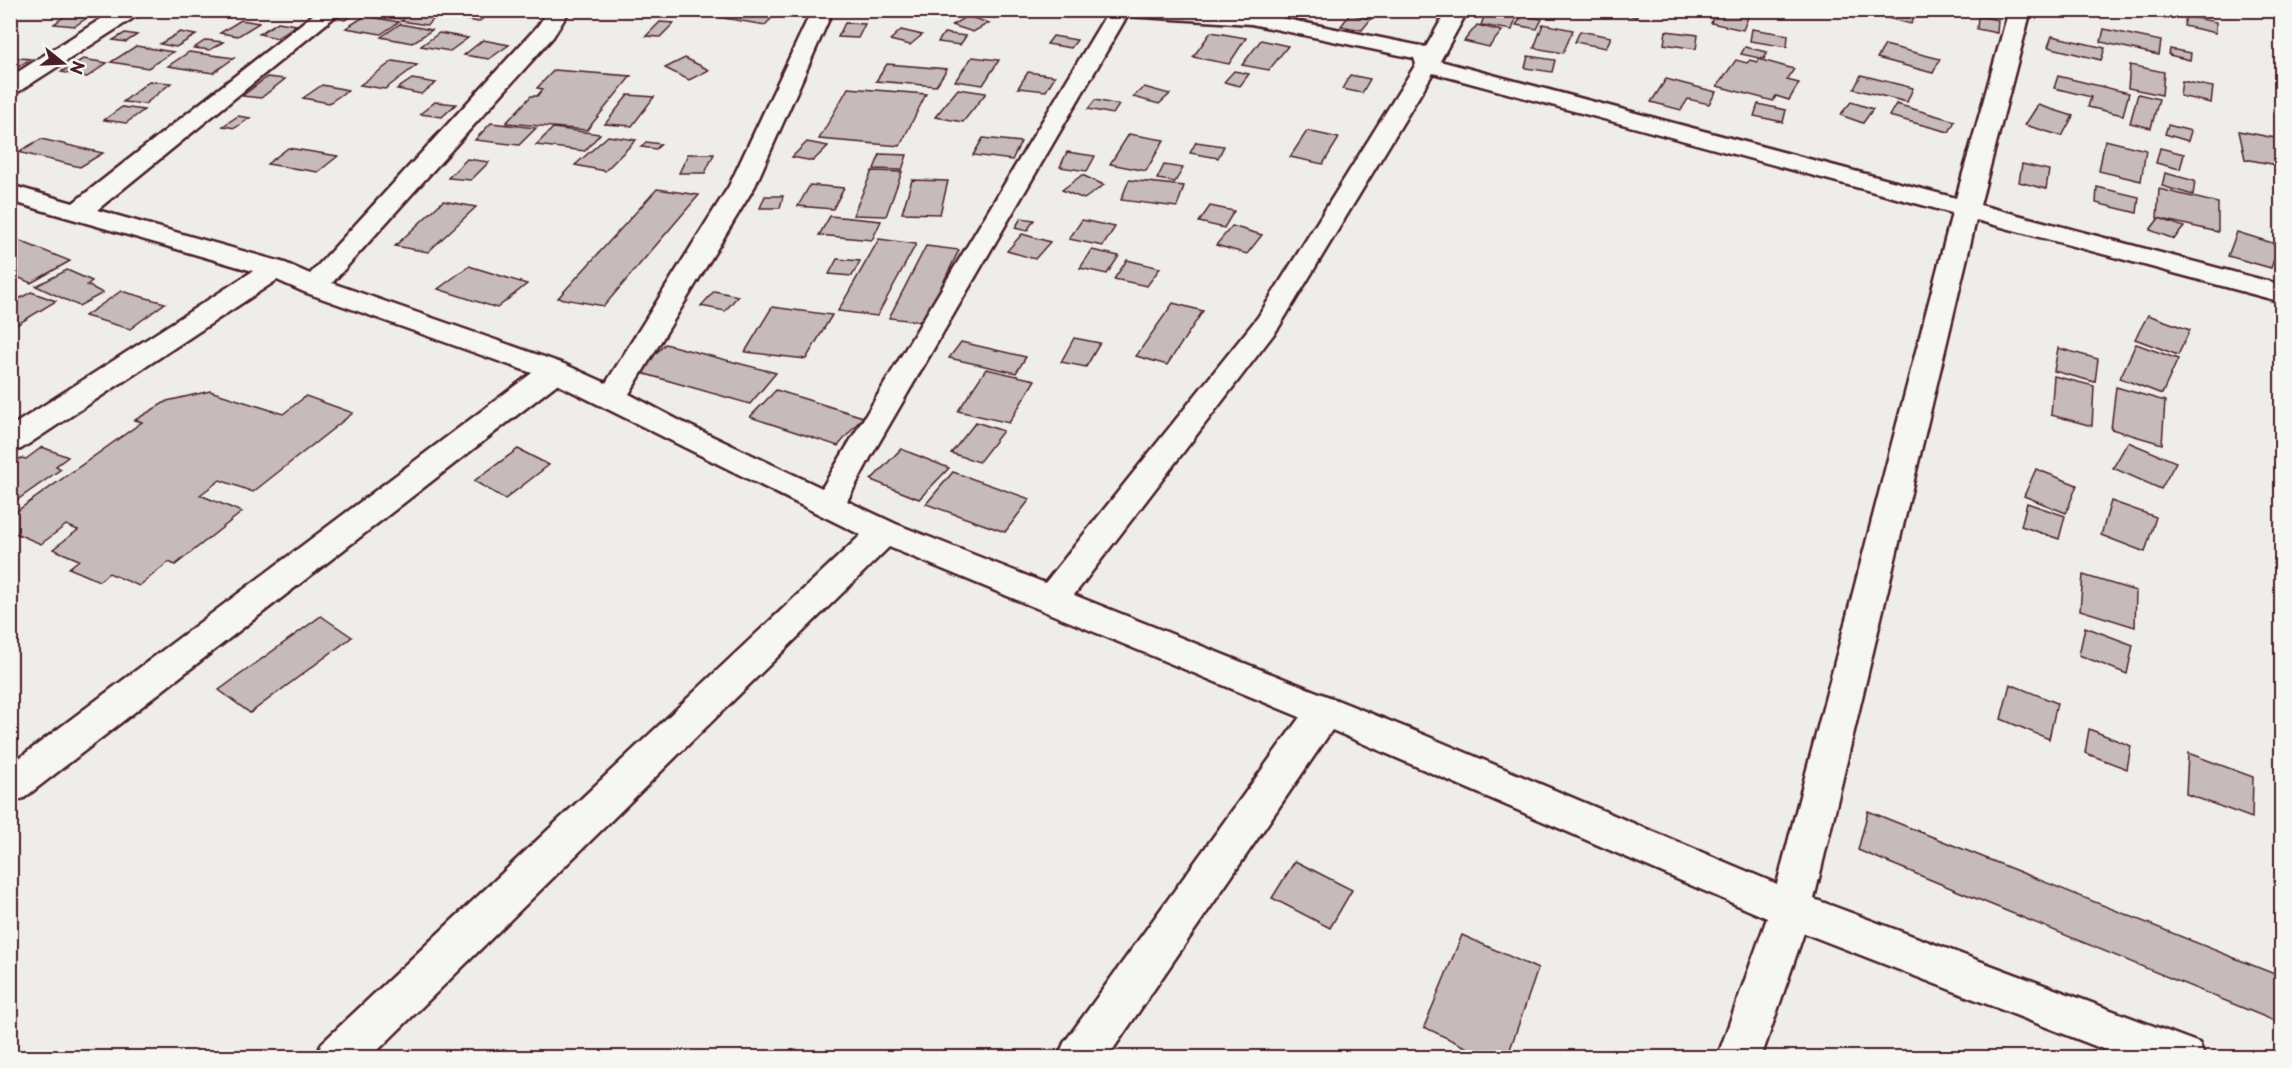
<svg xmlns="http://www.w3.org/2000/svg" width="2292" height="1068" viewBox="0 0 2292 1068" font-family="'Playpen Sans',sans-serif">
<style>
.building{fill:#c6babb;stroke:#4a1f2b;stroke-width:1.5}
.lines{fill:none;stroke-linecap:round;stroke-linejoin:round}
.street-casing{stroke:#4a1f2b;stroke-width:5}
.street{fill:#f6f6f2;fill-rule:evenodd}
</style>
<rect width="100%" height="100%" fill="#efedea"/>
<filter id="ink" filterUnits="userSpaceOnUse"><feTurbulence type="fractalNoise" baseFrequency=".0167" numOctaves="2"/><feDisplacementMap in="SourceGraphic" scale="12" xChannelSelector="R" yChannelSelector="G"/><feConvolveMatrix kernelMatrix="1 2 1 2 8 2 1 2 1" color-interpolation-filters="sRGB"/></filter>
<g filter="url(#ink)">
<g class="building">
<path d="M373,10h39l-12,9 -32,-5z"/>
<path d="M415,10h29l-17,15 -26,-4z"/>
<path d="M456,10h31l5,2 -14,10 -30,-6z"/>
<path d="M621,10h58l-5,7 -56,-3z"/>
<path d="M693,10h22l-6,7 -20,-2z"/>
<path d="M718,10h51l9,2 -13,13 -53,-9z"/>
<path d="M974,10h33l-13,8z"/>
<path d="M1515,10h31l-3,6z"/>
<path d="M1604,10h36l-4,7z"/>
<path d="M1716,10h35l-8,20 -32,-7z"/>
<path d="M1882,10h36l-7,14 -32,-8z"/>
<path d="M72,11l22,2 -19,13 -21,-2z"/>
<path d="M346,12l10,1 -11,7 -10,-2z"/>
<path d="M1350,14l21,5 -9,11 -21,-4z"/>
<path d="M1485,14l31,4 -4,12 -31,-5z"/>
<path d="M365,16l34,6 -18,12 -35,-6z"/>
<path d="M967,16l22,7 -16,9 -21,-7z"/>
<path d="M1522,16l20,3 -5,10 -21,-4z"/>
<path d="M1978,16l20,4 -1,13 -20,-4z"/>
<path d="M2186,16l30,6v11l-32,-7z"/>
<path d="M241,20l18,3 -21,13 -18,-3z"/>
<path d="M278,22l18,3 -19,13 -18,-4z"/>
<path d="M660,22l14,1 -14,14 -14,-1z"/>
<path d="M845,23l20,1 -7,14 -20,-1z"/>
<path d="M400,24l32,6 -20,13 -31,-6z"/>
<path d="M1543,24l30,6 -10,23 -29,-5z"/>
<path d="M1477,25l25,6 -13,16 -25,-6z"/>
<path d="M1752,29l36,6 -1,12 -37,-6z"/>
<path d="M2104,29l57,12 -2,14 -58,-13z"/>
<path d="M901,30l21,5 -12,10 -20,-5z"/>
<path d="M1580,31l31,6 -5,11 -31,-6z"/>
<path d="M1666,31l32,4 -2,14 -32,-5z"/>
<path d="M180,32l16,3 -20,12 -16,-3z"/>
<path d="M1211,32l35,6 -17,26 -36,-7z"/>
<path d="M125,33l12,2 -11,7 -13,-2z"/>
<path d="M439,33l29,5 -18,13 -29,-5z"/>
<path d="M944,33l22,3 -6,9 -22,-3z"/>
<path d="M1053,36l24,4 -6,8 -24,-4z"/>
<path d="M2052,36l53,12 -4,12 -53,-13z"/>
<path d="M206,40l17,2 -13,8 -16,-2z"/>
<path d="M483,40l26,5 -20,14 -25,-4z"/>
<path d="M1261,40l27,6 -19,24 -27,-5z"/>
<path d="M1885,45l55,14 -7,14 -56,-15z"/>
<path d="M136,46l37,6 -25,16 -37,-6z"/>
<path d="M1745,47l22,5 -3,7 -23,-5z"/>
<path d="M2170,49l21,4 -1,7 -21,-5z"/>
<path d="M189,52l45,6 -21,15 -45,-7z"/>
<path d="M1528,56l27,4 -3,12 -27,-4z"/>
<path d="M10,57l21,2 -21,13z"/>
<path d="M972,57l27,3 -16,25 -28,-4z"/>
<path d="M685,58l24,12 -20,10 -24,-12z"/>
<path d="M83,59l24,4 -20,14 -26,-5z"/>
<path d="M1758,59l36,10 -7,11 12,3 -10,17 -13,-4 -3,5 -56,-15 19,-26 11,3 3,-3 7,2z"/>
<path d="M393,61l24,4 -32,24 -25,-4z"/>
<path d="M887,64l60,5 -11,17 -60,-5z"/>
<path d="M2130,65l34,7 -2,23 -34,-7z"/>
<path d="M554,70l77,6 -44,54 -81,-7 25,-27h6l6,-7 -6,-1z"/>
<path d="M1234,71l15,3 -9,12 -16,-4z"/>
<path d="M1028,72l27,4 -9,15 -28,-3z"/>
<path d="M1350,75l20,4 -8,14 -20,-4z"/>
<path d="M1861,75l52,13 -6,14 -53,-13z"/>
<path d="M2058,76l71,17 -6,22 -35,-8 3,-10 -37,-9z"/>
<path d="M267,77l18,2 -24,19 -19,-2z"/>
<path d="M412,79l24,4 -15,11 -24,-5z"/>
<path d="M1666,79l50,13 -7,12 -21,-5 -7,11 -30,-8z"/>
<path d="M149,81l22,2 -26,21 -22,-2z"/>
<path d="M2182,81l31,6 -2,16 -31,-7z"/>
<path d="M322,85l26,5 -19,13 -26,-5z"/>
<path d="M1144,87l26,7 -11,10 -26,-7z"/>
<path d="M848,88l78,6 -26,52 -81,-7z"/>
<path d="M958,89l28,4 -23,29 -28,-5z"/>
<path d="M2138,94l21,5 -8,29 -21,-5z"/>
<path d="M628,95l26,2 -22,29 -27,-2z"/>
<path d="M1095,100l24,5 -6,9 -25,-5z"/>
<path d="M435,102l21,2 -14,13 -22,-3z"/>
<path d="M1851,102l22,7 -10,14 -23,-8z"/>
<path d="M1758,104l28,6 -3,12 -29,-6z"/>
<path d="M1896,104l59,17 -6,11 -60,-16z"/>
<path d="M2038,105l35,11 -11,20 -37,-11z"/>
<path d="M122,107l22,3 -18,13 -22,-3z"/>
<path d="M238,116l12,2 -15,10 -12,-2z"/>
<path d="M491,123l45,5 -17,17 -44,-5z"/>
<path d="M2168,125l23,6 -3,10 -23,-7z"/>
<path d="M553,128l47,6 -15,17 -49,-6z"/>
<path d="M1307,131l32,7 -16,26 -33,-7z"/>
<path d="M2239,131l36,7 7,28 -37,-7z"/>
<path d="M1129,134l35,6 -18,31 -36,-7z"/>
<path d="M608,136l28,4 -31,31 -30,-6z"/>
<path d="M983,138l38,4 -9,18 -39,-5z"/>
<path d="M41,139l62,14 -23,14 -62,-15z"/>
<path d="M2105,140l41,10 -5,31 -42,-10z"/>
<path d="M646,142l15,2 -5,5 -15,-2z"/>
<path d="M807,142l21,4 -15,15 -21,-4z"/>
<path d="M1196,142l28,4 -6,12 -28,-5z"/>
<path d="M288,148l50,8 -20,16 -51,-8z"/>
<path d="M2160,148l24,6 -4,15 -24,-6z"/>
<path d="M1067,152l28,4 -8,15 -27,-4z"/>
<path d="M688,154h26l-9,19h-26z"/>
<path d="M880,154l27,1 -5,15 -28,-1z"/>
<path d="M467,159l22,3 -18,18 -23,-2z"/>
<path d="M2022,164l27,6 -3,19 -27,-7z"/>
<path d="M1164,165l19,3 -8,14 -18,-3z"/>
<path d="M872,171l30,1 -16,44 -33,-1z"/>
<path d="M2165,173l30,8 -2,14 -31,-9z"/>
<path d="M1082,175l22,10 -20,14 -22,-9z"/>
<path d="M912,180l36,1 -8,33 -38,-1z"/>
<path d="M1129,180l55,6 -7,21 -56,-7z"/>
<path d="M810,185l34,3 -11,21 -35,-3z"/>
<path d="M2097,187l42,10 -2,16 -41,-10z"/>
<path d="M657,189l42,6 -95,111 -46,-8z"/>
<path d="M2159,189l59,14v29l-61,-14z"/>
<path d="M765,196h18l-3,12h-20z"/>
<path d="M443,201l33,6 -48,45 -33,-6z"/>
<path d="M1210,206l24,5 -10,17 -25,-6z"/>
<path d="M830,216l51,5 -9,19 -53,-5z"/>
<path d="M1021,218l13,2 -7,11 -12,-3z"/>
<path d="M2159,218l25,9 -10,12 -24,-9z"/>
<path d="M1082,220l33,7 -12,19 -34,-7z"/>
<path d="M1232,226l30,9 -15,19 -31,-9z"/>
<path d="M2237,232l42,13 -8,23 -43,-12z"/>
<path d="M1022,234l28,8 -15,17 -28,-8z"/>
<path d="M10,237l60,24 -39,22 -21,-9z"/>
<path d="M879,239l37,5 -39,72 -39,-5z"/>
<path d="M926,246l33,4 -35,72 -35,-4z"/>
<path d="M1092,250l27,6 -12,18 -27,-6z"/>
<path d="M837,259l23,2 -8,15 -23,-2z"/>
<path d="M1127,260l33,8 -13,18 -33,-7z"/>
<path d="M469,266l58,18 -30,24 -59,-19z"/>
<path d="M67,270l25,11 -5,4 16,8 -24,13 -43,-20z"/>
<path d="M121,291l44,12 -35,26 -45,-13z"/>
<path d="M714,291l24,5 -13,15 -24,-5z"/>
<path d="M31,292l25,9 -46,28v-25z"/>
<path d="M1173,303l30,8 -36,54 -31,-9z"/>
<path d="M772,307l60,8 -26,44 -61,-7z"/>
<path d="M2148,315l42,15 -12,25 -43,-16z"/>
<path d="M1074,338l26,5 -14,24 -25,-5z"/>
<path d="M961,342l65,15 -10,16 -67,-15z"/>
<path d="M665,344l111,29 -26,31 -112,-32z"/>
<path d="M2136,344l42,15 -16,35 -42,-16z"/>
<path d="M2058,348l40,11 -3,23 -41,-11z"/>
<path d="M986,369l49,11 -26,43 -51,-12z"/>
<path d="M2054,376l40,10 -2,40 -41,-11z"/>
<path d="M2116,387l49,14 -3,43 -51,-15z"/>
<path d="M776,390l87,27 -25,29 -88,-29z"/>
<path d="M210,391l73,23 23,-18 47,17 -100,79 -33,-12 -20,15 42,17 -67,53 -6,-3 -30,24 -30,-13 -10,8 -30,-13 10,-8 -26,-11 25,-19 -12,-5 -25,19 -31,-13v-15l132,-94 -7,-2 32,-19z"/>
<path d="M976,422l27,9 -24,31 -28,-9z"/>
<path d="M2128,442l48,20 -15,27 -48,-21z"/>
<path d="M42,447l26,10 -12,9 5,3 -51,36v-40l11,-7 5,1z"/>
<path d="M518,449l31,16 -44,34 -31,-18z"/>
<path d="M901,449l48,19 -30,31 -48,-19z"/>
<path d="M2036,469l41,16 -11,28 -42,-17z"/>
<path d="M953,472l77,27 -25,33 -79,-28z"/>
<path d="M2111,501l45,16 -11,35 -44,-17z"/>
<path d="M2027,503l38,13 -6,23 -38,-13z"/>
<path d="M2083,575l53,16 -1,36 -55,-17z"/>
<path d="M321,616l31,21 -102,76 -31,-23z"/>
<path d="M2085,627l48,18 -6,29 -48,-19z"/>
<path d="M2010,684l47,19 -8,36 -48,-20z"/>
<path d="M2089,729l42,17 -4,23 -42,-16z"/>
<path d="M2188,753l65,24 -1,41 -66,-24z"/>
<path d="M1868,811l414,166v47l-424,-174z"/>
<path d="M1295,861l57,29 -22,38 -58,-30z"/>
<path d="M1462,935l76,34 -31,89h-19l-64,-31z"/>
</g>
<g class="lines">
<defs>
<g id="street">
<path d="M115,10h25l-2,5 -120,77 -8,2v-17z"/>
<path d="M319,10h24l-246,200 188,53 25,11 227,-247 12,-17h21l-17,27 -221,246 232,81 42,19 123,-197 83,-176h21l-78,176 -126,208 55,29 138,65 287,-478 142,2 175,35 21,-37h21l-28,51 516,137 53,-188h22l-51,195 302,80v17l-306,-82 -162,679 385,144 6,15h-79l-322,-125 -43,125h-44l50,-140 -435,-188 -225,328h-49l6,-15 236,-326 -411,-170 -519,511h-54l6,-15 539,-508 -304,-151 -533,414 -14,5v-38l522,-392 -228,-81 -27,-12 -256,169 -11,3v-25l243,-156 -243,-70v-16l63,18zM1127,16l124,8 163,34 2,6 -158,253 -213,266 -149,-59 -49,-23 23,-43zM1433,73l519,140 -175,671 -360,-152 -343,-137 205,-268z"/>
</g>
</defs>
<use href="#street" class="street-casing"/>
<use href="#street" class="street"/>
</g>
</g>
<rect width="2292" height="1068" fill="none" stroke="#f6f6f2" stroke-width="36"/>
<rect x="18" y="18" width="2256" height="1032" fill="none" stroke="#4a1f2b" stroke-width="2" filter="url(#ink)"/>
<g transform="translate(63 63) rotate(108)" stroke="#f6f6f2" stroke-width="4.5" paint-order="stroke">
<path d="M0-4.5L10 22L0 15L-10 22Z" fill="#4a1f2b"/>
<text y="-9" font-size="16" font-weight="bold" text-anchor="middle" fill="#4a1f2b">N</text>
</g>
</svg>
